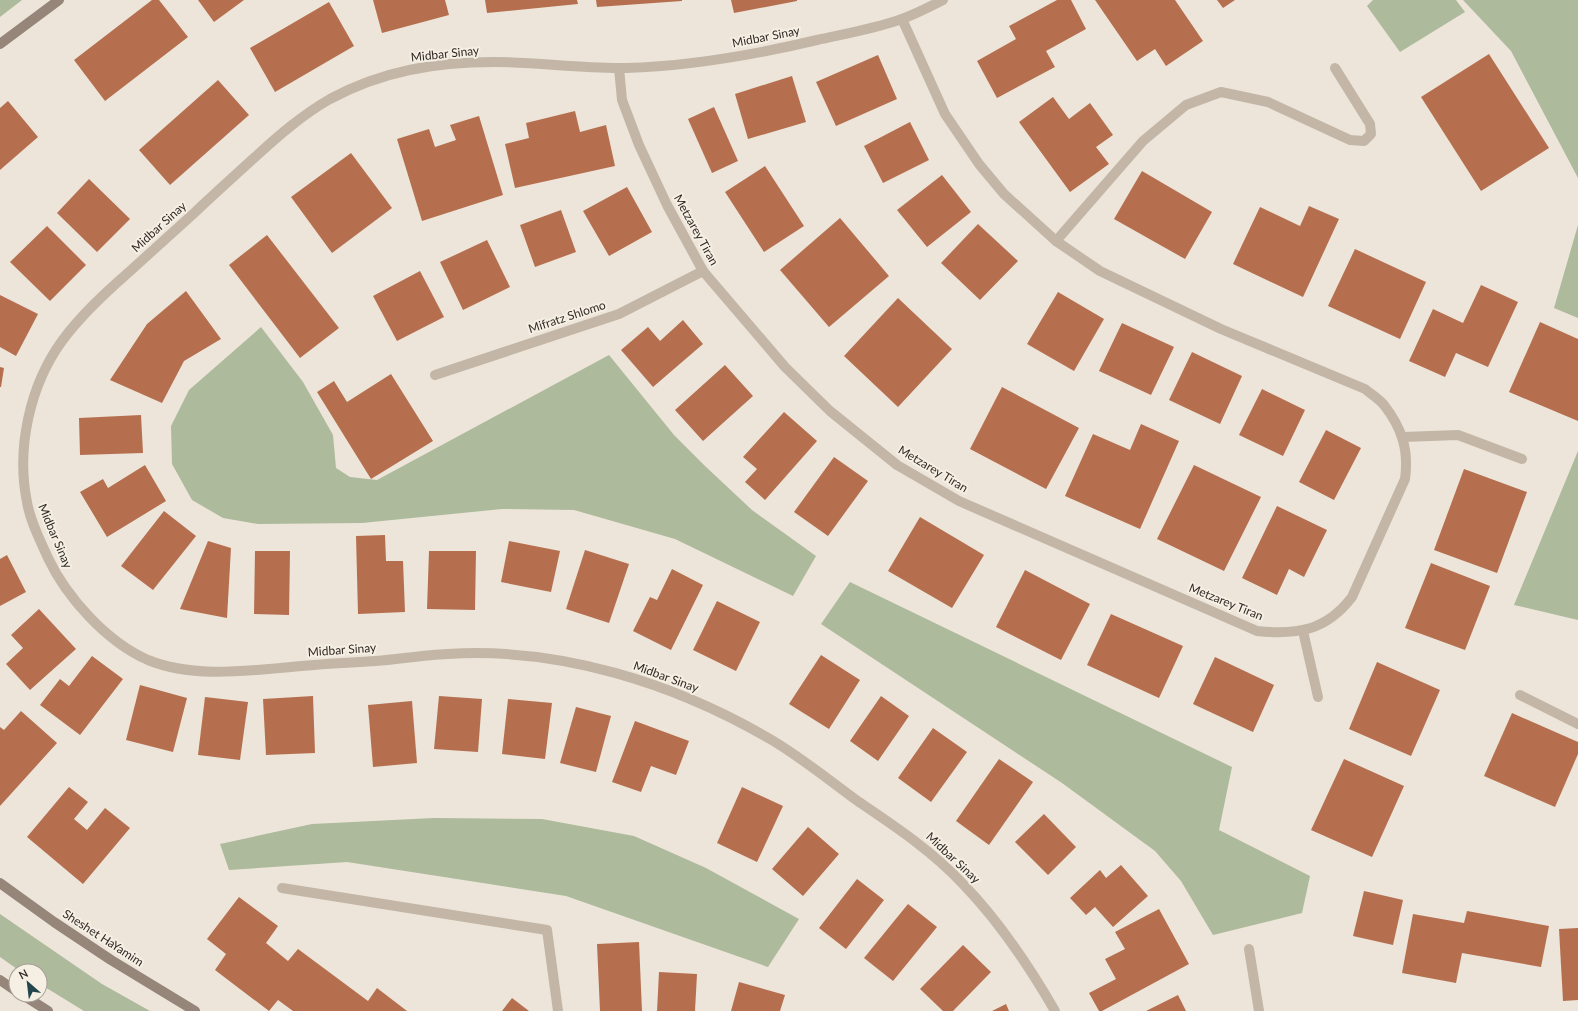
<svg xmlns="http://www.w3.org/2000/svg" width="1578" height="1011" viewBox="0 0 1578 1011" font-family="Lato,sans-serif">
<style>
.green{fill:#adba9b}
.building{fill:#b56f4f}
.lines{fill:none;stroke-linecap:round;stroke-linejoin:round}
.lane{stroke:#c3b6a7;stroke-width:10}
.street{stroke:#c3b6a7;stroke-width:10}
.secondary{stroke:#968579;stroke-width:10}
.labels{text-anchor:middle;stroke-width:4;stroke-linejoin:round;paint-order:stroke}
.street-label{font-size:12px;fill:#312a26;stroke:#f5efe4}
</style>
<rect width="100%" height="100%" fill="#ede5d9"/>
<g class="green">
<path d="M0,0h22l-22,17z"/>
<path d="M1373,0h83l9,12 -65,40 -33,-46z"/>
<path d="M1463,0h115v178l-67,-127z"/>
<path d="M1578,225v93l-24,-10z"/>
<path d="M261,327l42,55 30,53 3,33 14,9 27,3 232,-125 65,80 31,31 47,44 64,46 -23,40 -118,-57 -101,-29 -72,-1 -140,14 -104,1 -35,-6 -31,-18 -20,-36 -1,-38 18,-36z"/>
<path d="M1578,451v169l-64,-15z"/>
<path d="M850,582l382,185 -13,63 91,46 -8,37 -89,22 -32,-54 -26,-30 -93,-68 -241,-159z"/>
<path d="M434,818l108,1 92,17 72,32 93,51 -31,48 -202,-71 -219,-34 -118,8 -9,-26 92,-20z"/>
<path d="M0,914l102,70 48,27h-66l-44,-27v-13h-20l-20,-14z"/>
</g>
<g class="building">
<path d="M152,0h7l29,37 -83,64 -31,-41z"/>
<path d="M198,0h46l-30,22z"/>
<path d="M373,0h72l4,15 -67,18z"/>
<path d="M485,0h92l1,4 -91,9z"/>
<path d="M596,0h86v1l-85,6z"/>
<path d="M731,0h66v1l-63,12z"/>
<path d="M1057,0h14l15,29 -40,22 9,16 -58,31 -20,-37 39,-22 -7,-13z"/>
<path d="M1095,0h80l28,41 -37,25 -11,-17 -18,12z"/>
<path d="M1217,0h18l-12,8z"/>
<path d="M329,2l25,44 -79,46 -25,-44z"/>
<path d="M1489,54l60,94 -68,43 -60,-94z"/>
<path d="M878,55l19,44 -61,27 -20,-44z"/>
<path d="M792,76l14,46 -58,17 -13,-45z"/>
<path d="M218,80l31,35 -79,70 -31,-35z"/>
<path d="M1053,97l16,22 21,-16 23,32 -17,12 13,17 -39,28 -51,-70z"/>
<path d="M8,101l30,36 -38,33v-62z"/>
<path d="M714,107l24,54 -26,12 -24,-54z"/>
<path d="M575,111l5,21 26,-7 9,41 -100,22 -10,-44 24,-6 -3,-15z"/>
<path d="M479,116l24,79 -81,26 -25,-82 32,-10 6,18 21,-7 -6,-15z"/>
<path d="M910,122l19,38 -46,23 -19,-37z"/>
<path d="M351,153l41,55 -60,45 -41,-56z"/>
<path d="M765,166l39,60 -40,26 -39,-60z"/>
<path d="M1142,171l70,41 -27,47 -71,-40z"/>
<path d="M942,175l29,37 -44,35 -30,-37z"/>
<path d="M89,179l41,40 -33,33 -40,-39z"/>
<path d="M627,187l25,45 -43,24 -26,-45z"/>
<path d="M1309,206l30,13 -36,78 -70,-33 27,-57 40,19z"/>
<path d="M561,210l15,42 -41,15 -15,-42z"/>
<path d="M840,218l49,58 -60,51 -49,-57z"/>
<path d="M978,224l40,37 -38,39 -39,-37z"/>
<path d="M47,226l39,39 -36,36 -40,-39z"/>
<path d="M267,235l72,93 -39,30 -71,-93z"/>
<path d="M487,240l23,47 -47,23 -23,-48z"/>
<path d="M1355,249l71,33 -26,57 -72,-33z"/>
<path d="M420,271l24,46 -47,24 -24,-45z"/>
<path d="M1481,285l37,17 -30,65 -32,-14 -11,24 -36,-16 24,-52 30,14z"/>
<path d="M186,291l35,48 -37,22 -22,42 -52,-23 37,-56z"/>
<path d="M1058,292l46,27 -30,52 -47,-27z"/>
<path d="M0,295l38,19 -22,42 -16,-9z"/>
<path d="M898,298l54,51 -54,58 -54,-51z"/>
<path d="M683,320l20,24 -50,43 -32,-37 27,-23 12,14z"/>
<path d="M1540,322l38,17v82l-69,-29z"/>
<path d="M1122,323l52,24 -23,48 -52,-24z"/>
<path d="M1192,352l50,24 -22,48 -51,-24z"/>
<path d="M725,365l28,31 -50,45 -28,-31z"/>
<path d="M0,367l4,1 -3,19h-1z"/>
<path d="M391,374l42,67 -62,38 -54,-87 17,-11 13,21z"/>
<path d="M1002,387l77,41 -33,61 -76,-40z"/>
<path d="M1262,389l43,21 -22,46 -44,-21z"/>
<path d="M784,412l33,29 -52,59 -20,-18 12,-13 -14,-12z"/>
<path d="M141,415l2,38 -63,2 -1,-37z"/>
<path d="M1141,424l38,17 -39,88 -75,-33 28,-62 37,16z"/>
<path d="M1326,430l35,18 -27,52 -35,-18z"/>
<path d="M834,457l34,24 -40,55 -34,-24z"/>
<path d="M145,465l21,36 -59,36 -27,-45 23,-13 5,9z"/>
<path d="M1194,465l67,32 -37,74 -67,-32z"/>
<path d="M1464,469l63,23 -30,81 -63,-23z"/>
<path d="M1277,506l50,24 -23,47 -15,-8 -12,26 -35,-17z"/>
<path d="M164,511l32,25 -43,54 -32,-24z"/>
<path d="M920,517l64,38 -32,53 -64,-37z"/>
<path d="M385,535l1,26h17l2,51 -47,2 -2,-78z"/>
<path d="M208,541l23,7 -4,70 -47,-9z"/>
<path d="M509,541l51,10 -9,41 -50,-10z"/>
<path d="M585,550l44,14 -20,59 -43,-14z"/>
<path d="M255,551h35l-1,64 -35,-1z"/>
<path d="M429,551h47l-1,59 -48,-1z"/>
<path d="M7,555l19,37 -26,14v-47z"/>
<path d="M1431,563l59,23 -25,64 -60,-22z"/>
<path d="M672,569l31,16 -32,65 -38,-19 17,-34 7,3z"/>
<path d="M1025,570l65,34 -29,56 -65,-33z"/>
<path d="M717,601l43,21 -24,49 -43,-21z"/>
<path d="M39,609l37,40 -46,41 -24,-26 17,-16 -12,-13z"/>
<path d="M1111,614l72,32 -24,52 -72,-33z"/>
<path d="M821,655l39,25 -31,49 -40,-25z"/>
<path d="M92,656l31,23 -43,56 -40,-30 20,-26 9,7z"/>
<path d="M1215,657l59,28 -21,47 -60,-28z"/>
<path d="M1377,662l63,28 -29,66 -62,-27z"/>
<path d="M140,685l47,13 -14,54 -47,-12z"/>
<path d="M313,696l2,57 -49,2 -3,-56z"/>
<path d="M439,696l43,3 -4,53 -44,-3z"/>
<path d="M881,696l28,20 -31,45 -28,-20z"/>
<path d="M205,697l43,5 -8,58 -42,-5z"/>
<path d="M508,699l44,4 -7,56 -43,-5z"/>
<path d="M412,701l5,62 -44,4 -5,-62z"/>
<path d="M576,707l35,9 -15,56 -36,-9z"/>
<path d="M21,711l36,32 -57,63v-79l4,3z"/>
<path d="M1512,713l66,29v12l-23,53 -71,-31z"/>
<path d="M635,721l54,20 -13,34 -25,-9 -10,26 -29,-10z"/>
<path d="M933,728l34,24 -36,50 -33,-24z"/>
<path d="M999,759l34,23 -44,63 -33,-24z"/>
<path d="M1344,759l60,27 -32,71 -61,-27z"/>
<path d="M69,787l19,15 -14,17 13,11 18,-22 25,20 -47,56 -56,-47z"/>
<path d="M742,787l41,19 -26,56 -40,-19z"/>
<path d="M1044,814l32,33 -28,28 -33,-33z"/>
<path d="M808,827l31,27 -36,42 -31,-27z"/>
<path d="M1121,865l27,31 -35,31 -18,-20 -9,8 -16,-17 30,-28 6,8z"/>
<path d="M857,879l27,21 -38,49 -27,-21z"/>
<path d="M1364,891l39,9 -10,45 -40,-9z"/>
<path d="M239,897l39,29 -12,17 22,18 10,-12 70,52 9,-13 30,23h-114l-15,-11 -9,11 -54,-41 11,-16 -19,-15z"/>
<path d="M908,904l29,23 -44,54 -29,-23z"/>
<path d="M1159,909l30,55 -87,47h-3l-10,-18 27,-14 -11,-20 20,-10 -10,-17z"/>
<path d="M1467,911l82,15 -8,41 -79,-14 -6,30 -54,-10 11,-59 51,9z"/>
<path d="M1578,928v72l-15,1 -4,-72z"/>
<path d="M639,942l3,69h-42l-3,-67z"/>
<path d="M963,945l28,27 -38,39h-10l-23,-22z"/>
<path d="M659,972l38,2 -2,37h-38z"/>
<path d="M739,982l46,13 -5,16h-49z"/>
<path d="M1178,995l8,16h-40z"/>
<path d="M512,998l17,13h-27z"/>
<path d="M1006,1004l3,7h-17z"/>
</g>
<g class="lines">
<g class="lane">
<path d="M1056,241l87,-100 43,-36 35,-13 47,10 82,38 14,1 7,-7 -1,-10 -35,-56"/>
<path d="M1403,437l55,-2 64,24"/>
<path d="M1303,631l15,66"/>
<path d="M1520,695l58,29"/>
<path d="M282,888l265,42 11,81"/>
<path d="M1249,949l10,62"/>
</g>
<g class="street">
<path d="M943,0c-14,7 -29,15 -44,20 -26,9 -55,14 -82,20 -63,15 -126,26 -191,28 -44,1 -88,-6 -132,-6 -59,0 -112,9 -164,37 -28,16 -52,37 -76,59 -21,19 -42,38 -62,57 -21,19 -42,38 -63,57 -24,21 -48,43 -67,69 -32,44 -46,107 -35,161 3,19 13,38 21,56 19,40 59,84 100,102 44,18 97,11 143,7 28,-3 57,-4 85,-6 24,-2 48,-6 72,-7 112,-7 226,29 322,85 31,18 60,42 89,63 37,25 73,49 104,82 36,37 66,82 92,127"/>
<path d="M619,68l3,32 17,45 28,60 36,66 82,96 45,44 67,54 62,36 298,130c40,4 69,0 95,-34l53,-118c4,-29 -3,-51 -21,-74 -5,-6 -13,-11 -19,-16l-144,-60 -121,-58 -44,-30 -52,-47 -25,-30 -34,-50 -43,-95"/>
<path d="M435,375l184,-61 84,-43"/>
</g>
<g class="secondary">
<path d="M0,44l59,-44"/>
<path d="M0,883l54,39 57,38 84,51"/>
<path d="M0,980l16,11"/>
<path d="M23,995l25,16"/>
</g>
</g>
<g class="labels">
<g class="street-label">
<text transform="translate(766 37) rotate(-11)" y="4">Midbar Sinay</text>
<text transform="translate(445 54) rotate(-6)" y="4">Midbar Sinay</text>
<text transform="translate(159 227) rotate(-42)" y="4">Midbar Sinay</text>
<text transform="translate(696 230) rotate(61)" y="4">Metzarey Tiran</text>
<text transform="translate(567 317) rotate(-18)" y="4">Mifratz Shlomo</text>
<text transform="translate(933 469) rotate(31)" y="4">Metzarey Tiran</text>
<text transform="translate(55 536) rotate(67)" y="4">Midbar Sinay</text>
<text transform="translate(1226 602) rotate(22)" y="4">Metzarey Tiran</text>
<text transform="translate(342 650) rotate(-4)" y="4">Midbar Sinay</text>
<text transform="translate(666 677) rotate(20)" y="4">Midbar Sinay</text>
<text transform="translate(953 858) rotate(43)" y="4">Midbar Sinay</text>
<text transform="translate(103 938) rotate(33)" y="4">Sheshet HaYamim</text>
</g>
</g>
<g transform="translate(28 983) rotate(332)"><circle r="19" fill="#f5efe4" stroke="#a7a098"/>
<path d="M0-3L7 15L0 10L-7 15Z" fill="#22464c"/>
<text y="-6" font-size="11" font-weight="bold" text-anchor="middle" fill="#312a26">N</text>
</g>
</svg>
